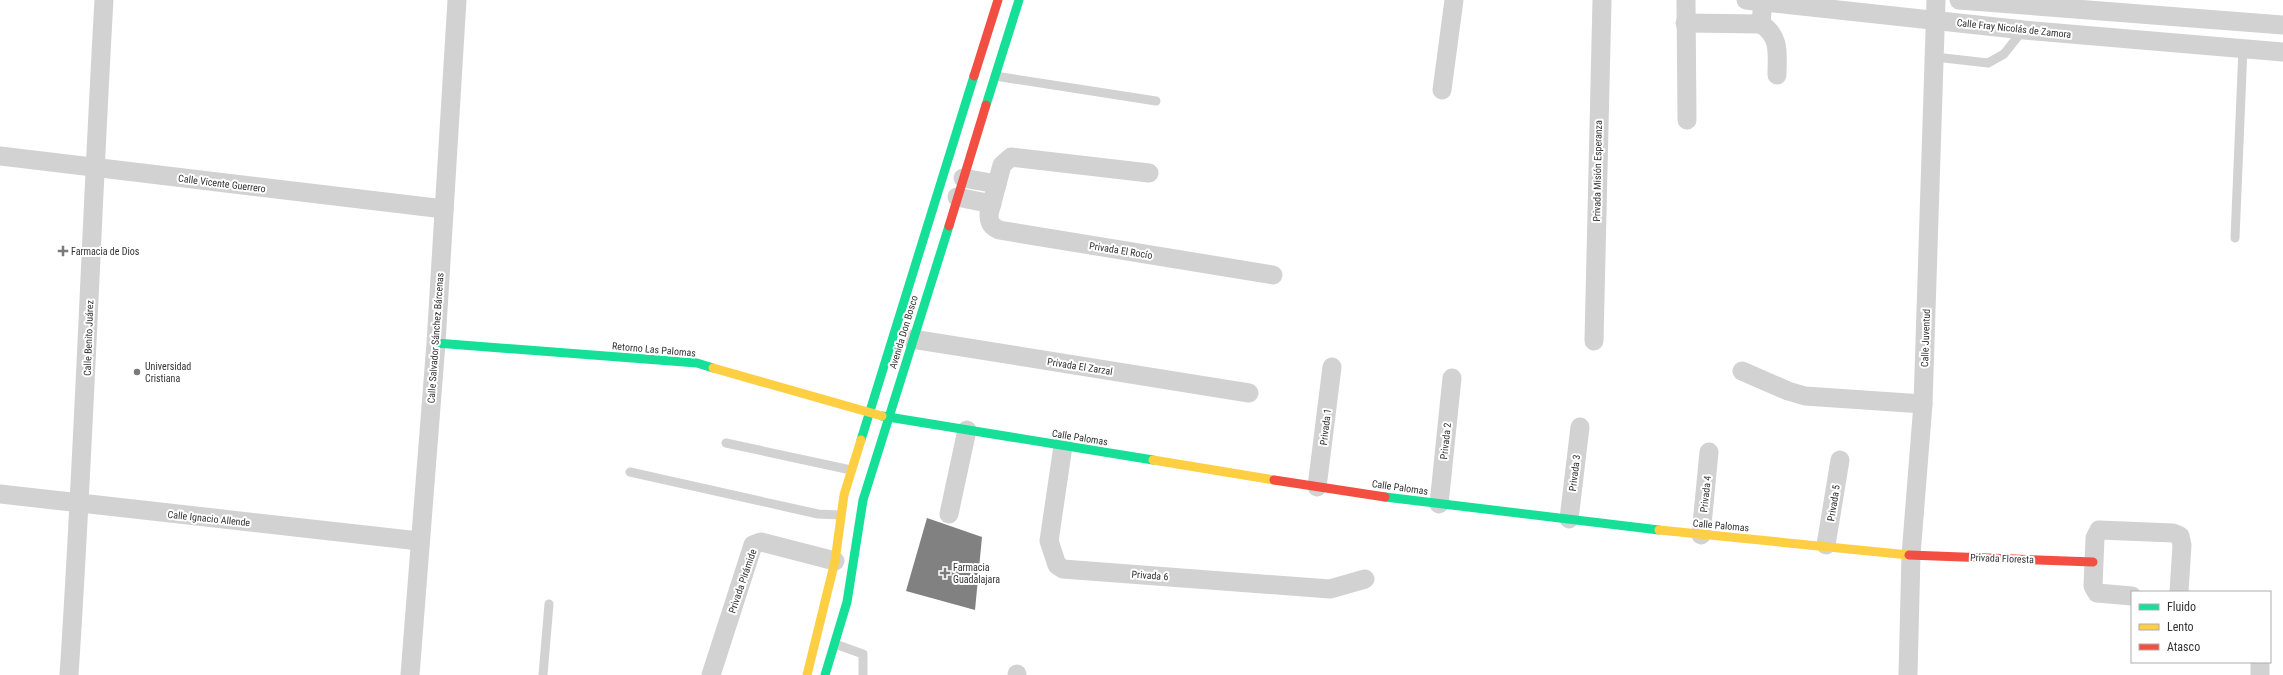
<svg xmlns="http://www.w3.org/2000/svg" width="2283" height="675" viewBox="0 0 2283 675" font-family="'Roboto Condensed',sans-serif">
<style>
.building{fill:#818181}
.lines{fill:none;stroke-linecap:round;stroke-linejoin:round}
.lane{stroke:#d2d2d2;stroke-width:9}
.street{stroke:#d2d2d2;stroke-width:19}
.fast{stroke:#16e098;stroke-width:9}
.slow{stroke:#ffcf43;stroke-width:9}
.jam{stroke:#f24e42;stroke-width:9}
.poi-dot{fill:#7a7a7a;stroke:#fff;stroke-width:1.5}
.labels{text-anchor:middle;stroke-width:4;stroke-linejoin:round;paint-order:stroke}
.street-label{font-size:10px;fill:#333;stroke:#fff}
.poi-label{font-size:10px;fill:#333;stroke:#fff;text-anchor:start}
</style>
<rect width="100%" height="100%" fill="#fff"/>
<path class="building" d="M927,518l55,19 -7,73 -69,-19z"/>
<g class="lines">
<g class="lane">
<path d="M1935,57l53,6 16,-9 19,-24"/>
<path d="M995,76l161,25"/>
<path d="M2235,238l8,-190"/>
<path d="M726,443l125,27"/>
<path d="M630,472l188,42 22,1"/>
<path d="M835,644l28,10v21"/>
<path d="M543,675l6,-71"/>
</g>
<g class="street">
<path d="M1686,0l1,120"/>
<path d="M1746,0l278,30 259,22"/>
<path d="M1959,0l324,25"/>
<path d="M1685,23l76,1 2,-24"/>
<path d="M1761,24c20,13 16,30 16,51"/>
<path d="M1442,90l12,-90"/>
<path d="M0,156l444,53"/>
<path d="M1149,173l-138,-16 -9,8 -13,49c0,9 2,12 10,16l274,45"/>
<path d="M963,178l34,6"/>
<path d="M957,197l35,7"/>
<path d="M912,339l337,54"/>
<path d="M1594,341l8,-341"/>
<path d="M1742,371l46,20 17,5 118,8"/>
<path d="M1063,446l-14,95 8,24 6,4 267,20 35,-10"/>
<path d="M1317,487l15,-120"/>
<path d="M0,494l419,47"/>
<path d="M1439,504l13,-126"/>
<path d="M949,514l18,-84"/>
<path d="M1569,519l11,-92"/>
<path d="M1701,535l8,-83"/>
<path d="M1826,545l14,-85"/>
<path d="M2132,596l-35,-3 -4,-7 2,-48 4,-8 74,3 7,3 2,9 -3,47"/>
<path d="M2260,662v13"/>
<path d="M69,675c15,-225 22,-450 35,-675"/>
<path d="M410,675l26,-332 21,-343"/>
<path d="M711,675l42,-130 8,-3 74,19"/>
<path d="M1017,675v-1"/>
<path d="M1908,675l3,-120 12,-151 13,-404"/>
</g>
<g class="fast">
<path d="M986,105l33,-105"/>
<path d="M436,343l261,20 16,5"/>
<path d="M882,416l271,44"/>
<path d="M861,440l113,-364"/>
<path d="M1385,497l274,33"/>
<path d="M825,675l22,-73 16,-102 86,-274"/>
</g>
<g class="slow">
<path d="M713,368l169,48"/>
<path d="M1153,460l121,20"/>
<path d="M1659,530l250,25"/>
<path d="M807,675l28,-114 9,-66 17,-55"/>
</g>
<g class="jam">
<path d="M974,76l24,-76"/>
<path d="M949,226l37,-121"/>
<path d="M1274,480l111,17"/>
<path d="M1909,555l184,7"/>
</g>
</g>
<g class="poi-dot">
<path d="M61 245h4v4h4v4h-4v4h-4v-4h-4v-4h4z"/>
<circle cx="137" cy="372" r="4"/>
<path d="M943 567h4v4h4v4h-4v4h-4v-4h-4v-4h4z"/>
</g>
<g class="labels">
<g class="street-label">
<text transform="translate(2014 28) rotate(6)" y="4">Calle Fray Nicolás de Zamora</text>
<text transform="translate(1597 171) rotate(-89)" y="4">Privada Misión Esperanza</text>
<text transform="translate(222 183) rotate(7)" y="4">Calle Vicente Guerrero</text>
<text transform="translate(1121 250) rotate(9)" y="4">Privada El Rocío</text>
<text transform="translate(903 332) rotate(-73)" y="4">Avenida Don Bosco</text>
<text transform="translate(88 338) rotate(-88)" y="4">Calle Benito Juárez</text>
<text transform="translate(435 338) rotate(-86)" y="4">Calle Salvador Sánchez Bárcenas</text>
<text transform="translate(1925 338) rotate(-88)" y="4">Calle Juventud</text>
<text transform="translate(654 349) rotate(5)" y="4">Retorno Las Palomas</text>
<text transform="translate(1080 366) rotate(9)" y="4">Privada El Zarzal</text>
<text transform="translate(1325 427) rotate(-83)" y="4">Privada 1</text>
<text transform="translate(1080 437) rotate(9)" y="4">Calle Palomas</text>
<text transform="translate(1445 441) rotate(-84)" y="4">Privada 2</text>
<text transform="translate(1574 473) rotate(-83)" y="4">Privada 3</text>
<text transform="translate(1400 487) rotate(8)" y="4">Calle Palomas</text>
<text transform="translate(1705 494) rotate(-84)" y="4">Privada 4</text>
<text transform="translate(1833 503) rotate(-81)" y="4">Privada 5</text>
<text transform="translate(209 518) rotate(6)" y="4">Calle Ignacio Allende</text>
<text transform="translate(1721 525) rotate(5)" y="4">Calle Palomas</text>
<text transform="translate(2002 558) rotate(2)" y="4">Privada Floresta</text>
<text transform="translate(1150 575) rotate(4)" y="4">Privada 6</text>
<text transform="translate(742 581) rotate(-71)" y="4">Privada Pirámide</text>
</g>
<g class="poi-label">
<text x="71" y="255">Farmacia de Dios</text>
<text x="145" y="370">Universidad<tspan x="145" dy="12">Cristiana</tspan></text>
<text x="953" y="571">Farmacia<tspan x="953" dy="12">Guadalajara</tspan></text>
</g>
</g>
<rect x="2131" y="591" width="140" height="72" fill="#ffffff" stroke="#adadad"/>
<rect x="2139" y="604" width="20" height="6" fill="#16e098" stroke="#adadad"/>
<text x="2167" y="611" font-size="12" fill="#333333">Fluido</text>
<rect x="2139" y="624" width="20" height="6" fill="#ffcf43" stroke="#adadad"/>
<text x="2167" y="631" font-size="12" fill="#333333">Lento</text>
<rect x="2139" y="644" width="20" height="6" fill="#f24e42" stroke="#adadad"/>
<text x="2167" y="651" font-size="12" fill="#333333">Atasco</text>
</svg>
